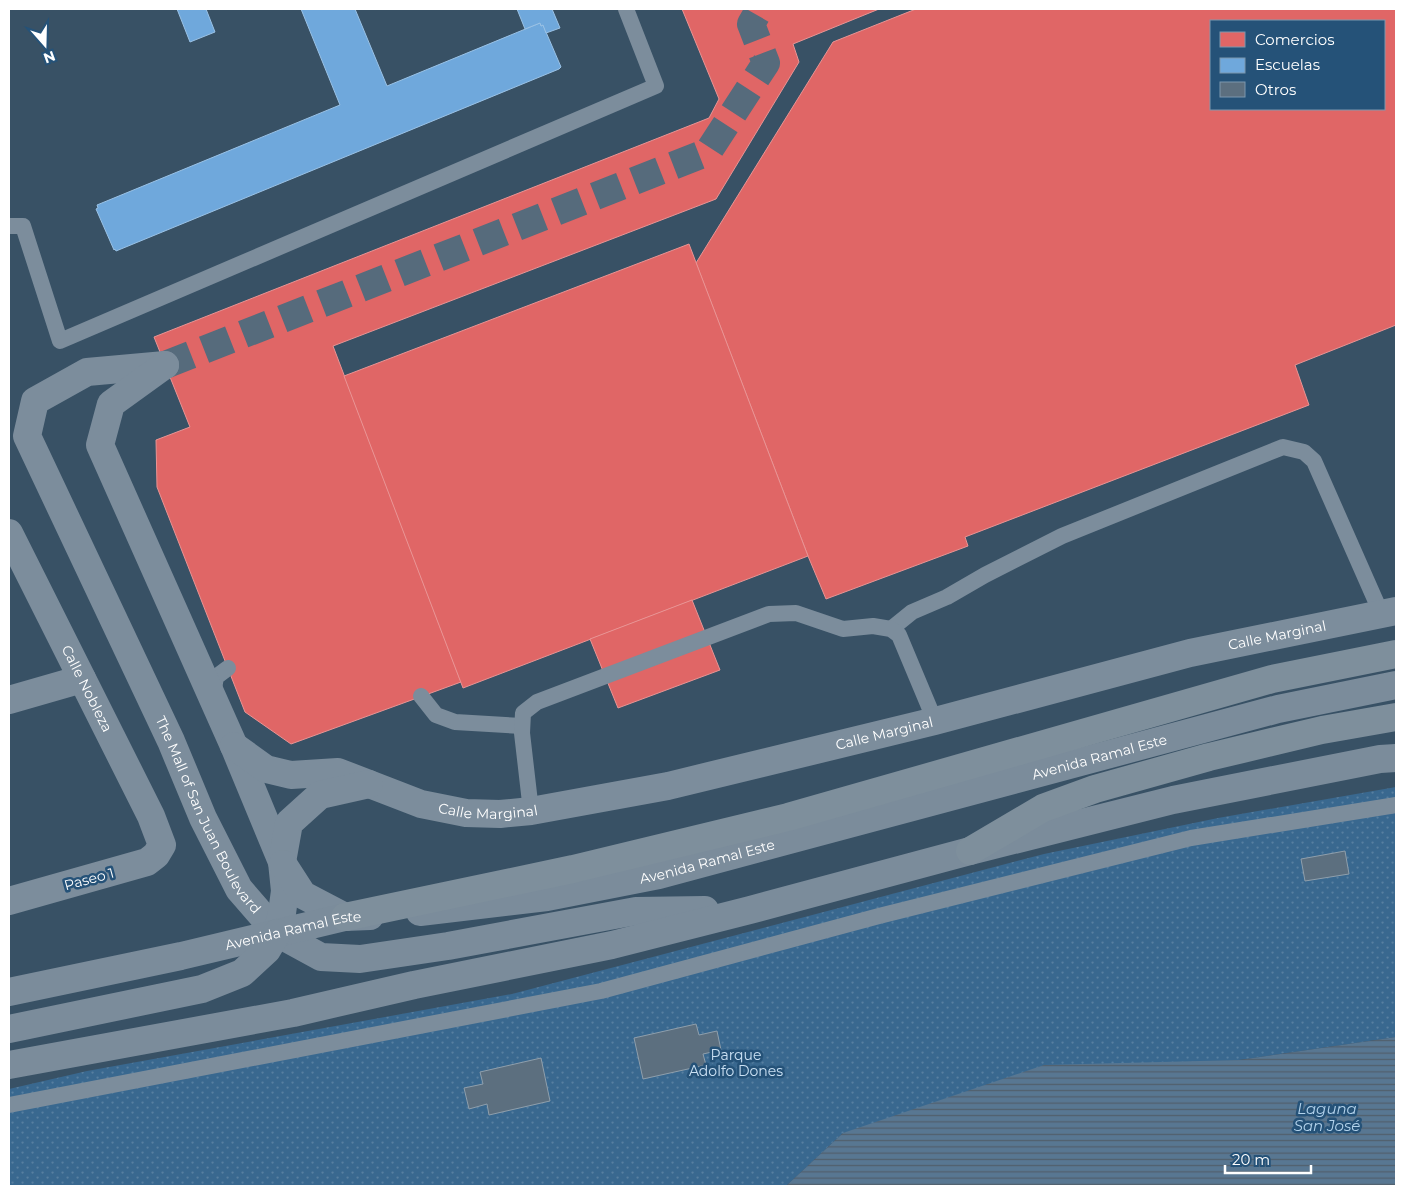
<svg xmlns="http://www.w3.org/2000/svg" width="1405" height="1195" viewBox="0 0 1405 1195" font-family="Montserrat,sans-serif">
<style>
.park{fill:url(#park-dots)}
.water{fill:url(#water-rules)}
.shops{fill:#e06666;stroke:#e99494;fill-rule:evenodd}
.schools{fill:#6fa8dc;stroke:#9ac2e6}
.building{fill:#5c6f7f;stroke:#8f9fac}
.lines{fill:none;stroke-linecap:round;stroke-linejoin:round}
.minor-tunnel{stroke:#566b7c;stroke-width:28;stroke-dasharray:28 14;stroke-linecap:butt}
.service{stroke:#7c8d9c;stroke-width:16}
.minor{stroke:#7c8d9c;stroke-width:28}
.primary{stroke:#7b8c9b;stroke-width:28}
.motorway{stroke:#7e8f9c;stroke-width:28}
.labels{text-anchor:middle;stroke-width:5;stroke-linejoin:round;paint-order:stroke}
.street-label{font-size:14px;fill:#fff;stroke:#255278}
.park-label{font-size:14px;fill:#cae0f3;stroke:#255278}
.water-label{font-size:15px;font-style:italic;fill:#b2d2eb;stroke:#255278}
</style>
<defs>
<pattern id="park-dots" width="8" height="8" patternUnits="userSpaceOnUse" patternTransform="scale(1.25)"><rect width="8" height="8" fill="#39688f"/><path d="M2 2h.1M6 6h.1" fill="none" stroke="#577fa0" stroke-width="1.8" stroke-linecap="round"/></pattern>
<pattern id="water-rules" width="6" height="5" patternUnits="userSpaceOnUse" patternTransform="scale(1.25)"><rect width="6" height="5" fill="#587792"/><path d="M0 2.5h6" fill="none" stroke="#515f6c"/></pattern>
</defs>
<rect width="100%" height="100%" fill="#385165"/>
<path class="park" d="M1396,787v250l-157,23 -396,73 -57,53h-777v-97l78,-18 425,-77 532,-140 174,-36z"/>
<path class="water" d="M1396,1037v149h-610l57,-53 201,-68 195,-5z"/>
<g class="shops">
<path d="M682,9h197l-86,35 6,18 -83,137 -383,147 128,336 -170,62 -46,-32 -88,-225 -1,-47 34,-13 -36,-90 555,-219 10,-19z"/>
<path d="M916,9h480v316l-101,40 14,40 -344,132 3,9 -142,53 -18,-43 -112,-293 137,-221zM1211,21h173v88h-173z"/>
<path d="M689,244l119,312 -345,132 -119,-312z"/>
<path d="M692,600l28,70 -102,38 -28,-69z"/>
</g>
<g class="schools">
<path d="M177,9h29l9,23 -25,10z"/>
<path d="M301,9h54l32,77 153,-63 1,3 2,-1 18,42 -2,2 -443,182 -1,-2 -1,1 -18,-41 2,-1 -1,-3 243,-100z"/>
<path d="M517,9h35l8,19 -14,5 -3,-8 -2,1 -1,-3 -15,6z"/>
</g>
<g class="building">
<path d="M1345,851l4,23 -44,7 -4,-22z"/>
<path d="M696,1024l3,11 18,-4 4,19 -18,4 3,11 -63,14 -9,-41z"/>
<path d="M541,1058l9,43 -61,14 -2,-11 -18,5 -5,-21 19,-4 -3,-12z"/>
</g>
<g class="lines">
<path class="minor-tunnel" d="M165,365l543,-213 58,-89 -15,-39 8,-14 3,-1"/>
<g class="service">
<path d="M9,226h14l37,115 596,-255 -30,-77"/>
<path d="M891,629l21,-17 35,-15 38,-22 77,-39 221,-89 21,5 10,9 67,152"/>
<path d="M213,695l3,-18 12,-9"/>
<path d="M421,696l15,19 19,7 67,4"/>
<path d="M531,811l-9,-78 1,-20 14,-11 232,-88 27,-1 47,16 30,-3 18,3 8,6 36,86"/>
<path d="M9,1105l592,-114 278,-75 312,-78 205,-33"/>
</g>
<g class="minor">
<path id="s1" d="M165,365l-78,7 -52,29 -8,35 144,305 32,77 36,71 38,44"/>
<path d="M165,365l-54,39 -11,41 134,301 48,116 3,29 -3,22 -5,20"/>
<path id="s2" d="M9,533l142,283 11,29 -6,10 -9,7 -138,39"/>
<path d="M9,700l73,-21"/>
<path id="s3" d="M234,746l32,23 25,6 47,-3 83,32 45,9 34,1 31,-3 137,-25 267,-65 255,-68 206,-42"/>
<path d="M282,862l7,-39 31,-28 49,-11"/>
<path d="M283,864l20,31 42,22"/>
</g>
<g class="primary">
<path id="s4" d="M420,912l127,-15 112,-22 619,-166 118,-24"/>
<path d="M277,933l44,24 39,2 88,-13 188,-35 69,-1"/>
<path id="s5" d="M9,992l172,-36 164,-39 25,-1"/>
<path d="M9,1029l193,-40 40,-16 25,-23 10,-17"/>
<path d="M9,1065l284,-52 121,-28 198,-40 138,-35 220,-59 203,-51 207,-41 16,-1"/>
</g>
<g class="motorway">
<path d="M970,851l73,-43 52,-19 114,-32 113,-27 74,-13"/>
<path d="M345,917l228,-48 215,-52 484,-138 124,-25"/>
</g>
</g>
<g class="labels">
<g class="street-label">
<text dy="5" stroke="none"><textPath href="#s3" startOffset="1079">Calle Marginal</textPath></text>
<text dy="5" stroke="none"><textPath href="#s2" startOffset="174">Calle Nobleza</textPath></text>
<text dy="5" stroke="none"><textPath href="#s3" startOffset="674">Calle Marginal</textPath></text>
<text dy="5" stroke="none"><textPath href="#s4" startOffset="698">Avenida Ramal Este</textPath></text>
<text dy="5" stroke="none"><textPath href="#s3" startOffset="269">Calle Marginal</textPath></text>
<text dy="5" stroke="none"><textPath href="#s1" startOffset="594">The Mall of San Juan Boulevard</textPath></text>
<text dy="5" stroke="none"><textPath href="#s4" startOffset="292">Avenida Ramal Este</textPath></text>
<text transform="translate(89 879) rotate(-15)" y="5">Paseo 1</text>
<text dy="5" stroke="none"><textPath href="#s5" startOffset="291">Avenida Ramal Este</textPath></text>
</g>
<g class="park-label">
<text x="736" y="1060">Parque<tspan x="736" dy="16">Adolfo Dones</tspan></text>
</g>
<g class="water-label">
<text x="1327" y="1114">Laguna<tspan x="1327" dy="17">San José</tspan></text>
</g>
</g>
<rect width="1405" height="1195" fill="none" stroke="#ffffff" stroke-width="20"/>
<rect x="1210" y="20" width="175" height="90" fill="#255278" stroke="#7c97ae"/>
<rect x="1220" y="32" width="25" height="15" fill="#e06666" stroke="#7c97ae"/>
<text x="1255" y="45" font-size="15" fill="#ffffff">Comercios</text>
<rect x="1220" y="58" width="25" height="15" fill="#6fa8dc" stroke="#7c97ae"/>
<text x="1255" y="70" font-size="15" fill="#ffffff">Escuelas</text>
<rect x="1220" y="82" width="25" height="15" fill="#5c6f7f" stroke="#7c97ae"/>
<text x="1255" y="95" font-size="15" fill="#ffffff">Otros</text>
<g transform="translate(45 45) rotate(160)" stroke="#255278" stroke-width="4" paint-order="stroke">
<path d="M0-4L9 19L0 12L-9 19Z" fill="#ffffff"/>
<text y="-8" font-size="14" font-weight="bold" text-anchor="middle" fill="#ffffff">N</text>
</g>
<path d="M1225 1165v8h86v-8" fill="none" stroke="#ffffff" stroke-width="2.5"/>
<text x="1232" y="1165" font-size="15" fill="#ffffff" stroke="#255278" stroke-width="4" paint-order="stroke">20 m</text>
</svg>
